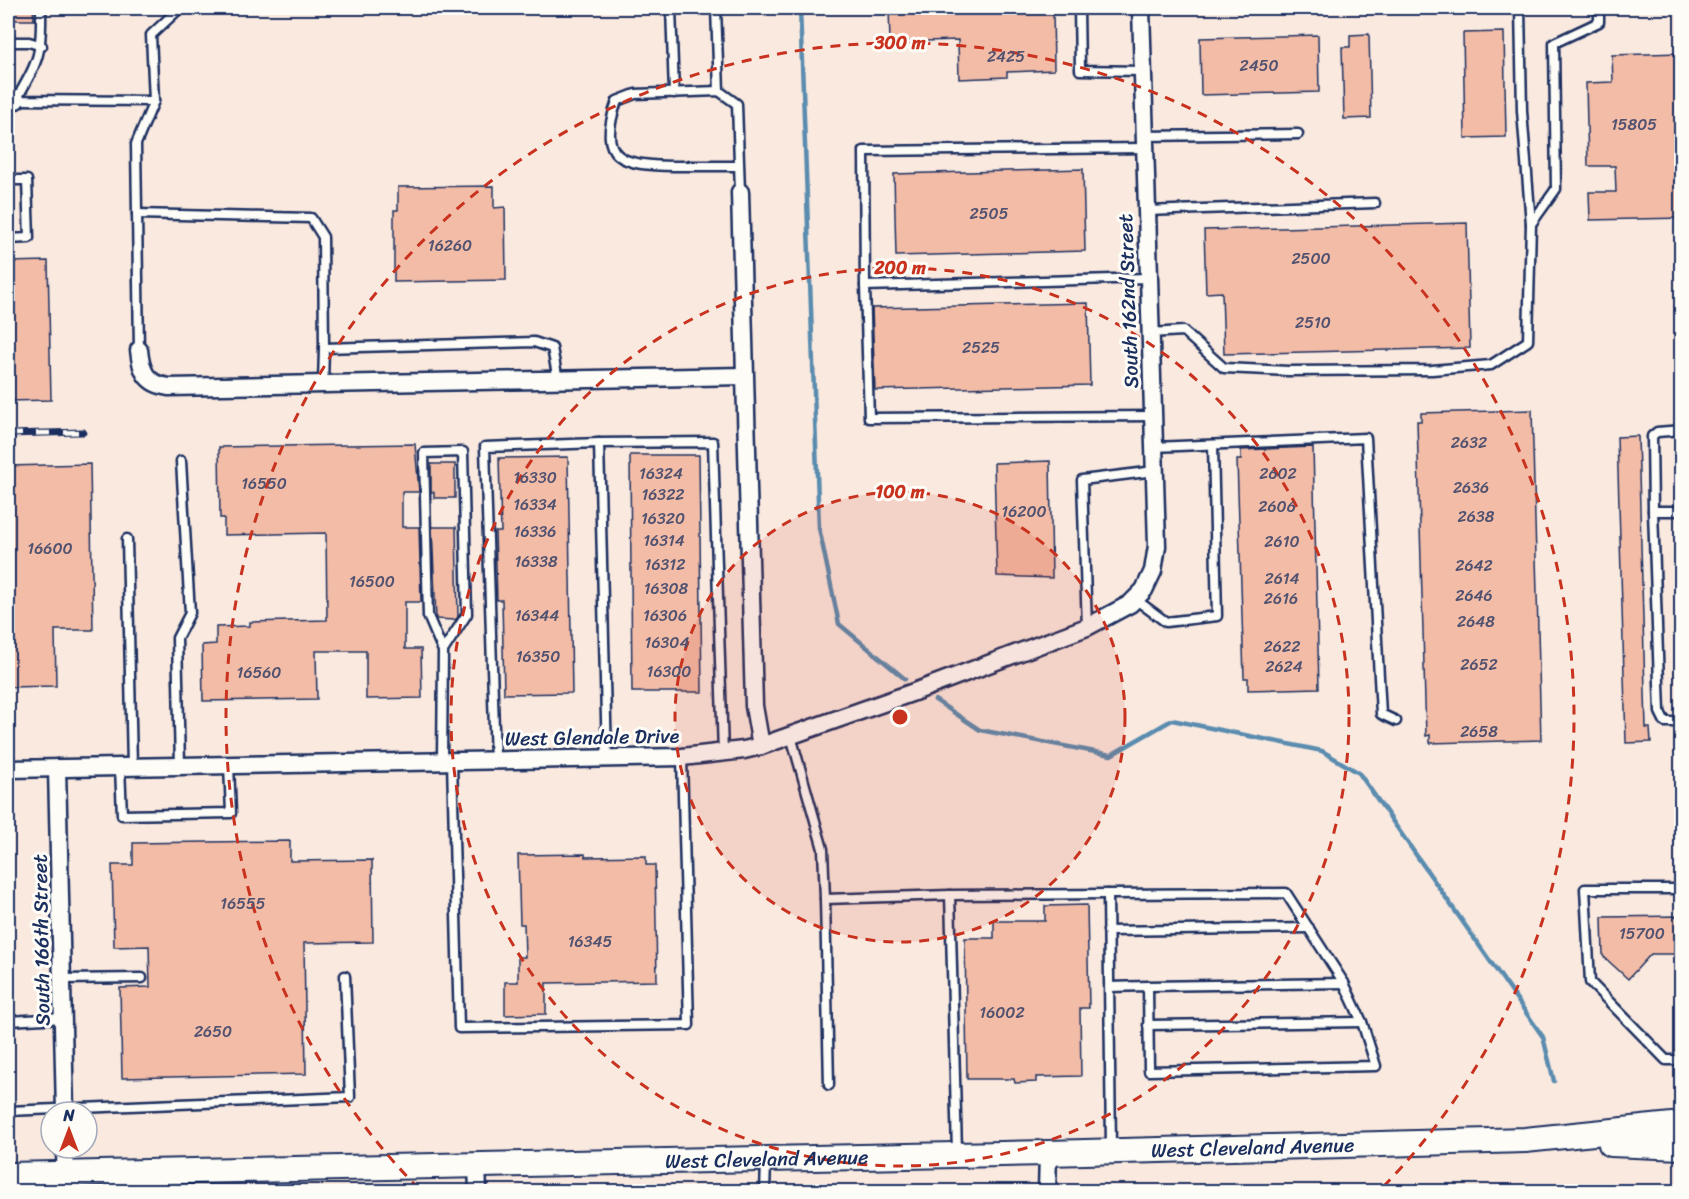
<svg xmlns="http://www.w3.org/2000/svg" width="1689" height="1199" viewBox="0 0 1689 1199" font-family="Sriracha,sans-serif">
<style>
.built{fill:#fae9df;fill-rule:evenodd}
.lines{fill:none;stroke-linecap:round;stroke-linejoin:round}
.stream{stroke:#5a8caf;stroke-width:4.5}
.building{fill:#f3bca7;stroke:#1b2f5e;stroke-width:1.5}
.lane-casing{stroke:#1b2f5e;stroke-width:13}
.street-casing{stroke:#1b2f5e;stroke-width:21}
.secondary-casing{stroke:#1b2f5e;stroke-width:28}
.lane{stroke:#fdfcf7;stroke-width:8}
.street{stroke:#fdfcf7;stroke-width:16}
.secondary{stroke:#fdfcf7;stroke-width:24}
.rail-casing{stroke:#1b2f5e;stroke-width:7}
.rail{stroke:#fdfcf7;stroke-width:4.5;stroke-dasharray:14;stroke-linecap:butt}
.ring{fill:none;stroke:#c8321e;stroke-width:3;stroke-dasharray:10 8}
.labels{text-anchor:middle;stroke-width:6;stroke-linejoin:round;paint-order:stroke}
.number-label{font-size:16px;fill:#515270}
.street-label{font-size:20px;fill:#1b2f5e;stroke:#fdfcf7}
.centre{fill:#c8321e;stroke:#fdfcf7;stroke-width:3}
.ring-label{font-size:18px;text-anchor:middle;font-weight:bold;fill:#c8321e;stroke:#fdfcf7;stroke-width:6;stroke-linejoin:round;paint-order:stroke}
</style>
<rect width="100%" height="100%" fill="#fdfcf7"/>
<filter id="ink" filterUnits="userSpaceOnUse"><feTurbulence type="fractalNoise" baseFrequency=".0167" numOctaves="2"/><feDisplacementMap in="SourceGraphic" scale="12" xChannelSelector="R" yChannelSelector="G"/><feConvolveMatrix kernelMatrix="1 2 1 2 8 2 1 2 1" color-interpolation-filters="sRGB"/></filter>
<g filter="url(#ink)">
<path class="built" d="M8,8h1673v1183h-1673zM51,1112h36v36h-36z"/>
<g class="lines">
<g class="stream">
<path d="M800,8l19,520 20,96 66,55"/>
<path d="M935,700l45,30 131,25 61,-35 150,31 37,22 184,264 11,44"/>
</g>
</g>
<g class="building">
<path d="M8,8h25l1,12h-26z"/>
<path d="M889,8h164l1,62 -47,2v5l-48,2 -1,-39 -68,2z"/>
<path d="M1504,32l2,105 -41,1 -2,-105z"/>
<path d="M1369,34l2,84 -27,1 -2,-72h8v-12z"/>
<path d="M1318,35l1,57 -118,3 -1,-57z"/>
<path d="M1682,53v165l-92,2 -1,-28h27l-1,-26h-27l-2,-83 27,-1 -1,-27z"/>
<path d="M1083,169l2,82 -189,5 -2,-82z"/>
<path d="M494,186v22l11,-1 1,73 -112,2v-72h4v-23z"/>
<path d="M1467,223l3,125 -246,6 -2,-62 -16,1 -2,-63z"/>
<path d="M48,261l3,139 -43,1v-139z"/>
<path d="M1088,303l2,82 -215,5 -3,-82z"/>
<path d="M1532,410l9,330 -111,3v-8l-4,1 -9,-315h4v-8z"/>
<path d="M1638,436l8,292h4l1,14 -25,1 -9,-306z"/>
<path d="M415,444l4,48h-17v35h17l2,75h-16v47h16l1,49 -56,1v-48h-50l1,48 -114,2 -1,-56 14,-1v-17l34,-1v-4l77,-2 -1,-87 -102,2v-17h-4l-1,-71z"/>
<path d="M1313,447l6,241 -71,2v-12h-4l-7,-218h4v-10z"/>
<path d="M630,455h69l3,237h-70z"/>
<path d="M568,457l4,236 -68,1 -2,-94h-5l-2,-68h6l-2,-74z"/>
<path d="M1050,461l2,117 -55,-2 -3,-113z"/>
<path d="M90,464l3,166h-38l1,56 -48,1v-221z"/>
<path d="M431,464h24v34h-21v-6h-3z"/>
<path d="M432,527h24l2,90 -3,3 -19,-1z"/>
<path d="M290,841v20l82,-1 1,82 -69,1 2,131 -184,4 -2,-90 30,-1 -1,-41 -35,1 -2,-82h21v-22z"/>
<path d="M585,854v3l61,-1v9h9l2,116 -111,2v31l-41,1v-33h13v-25h7l-1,-33h-4l-2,-69z"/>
<path d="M1087,905l2,103h-9l1,68 -45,1v5l-21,1 -1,-4h-47l-2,-141h29v-17h51v-15z"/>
<path d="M1682,916v33l-5,5h-26l-23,25 -25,-23 -1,-39z"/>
</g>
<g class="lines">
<defs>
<g id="lane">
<path d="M41,8c1,46 -2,52 -25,92l138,1 -3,-66 29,-27"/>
<path d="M671,8l3,85"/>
<path d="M716,8l3,83"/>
<path d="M1079,8l1,62 62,1"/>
<path d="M1520,8l2,103 9,113"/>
<path d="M8,42h21l13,4"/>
<path d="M1144,136l154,-2"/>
<path d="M1144,148l-280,3 1,135 283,-8"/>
<path d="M739,166c-22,0 -43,0 -65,0 -52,-1 -78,-6 -57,-65l18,-7 84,-3 18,13 3,88"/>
<path d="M8,180h19l2,58 -21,1"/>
<path d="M1146,211l229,-8"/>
<path d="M137,214l174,4 12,19 1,111"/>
<path d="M865,286l4,132 284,-2"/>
<path d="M1150,333l33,-2 41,37 64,3 144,-1 59,-5 37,-24 3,-117 25,-35 -2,-146 45,-21v-14"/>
<path d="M139,350l-3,-206 18,-43"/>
<path d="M323,384l1,-36 210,-6 18,6 6,32"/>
<path d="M1154,447l212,-9 15,276 15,7"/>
<path d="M1653,511l-1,-75 5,-4 25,-2"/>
<path d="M1682,511h-29l7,201 5,10h17"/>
<path d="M127,539l5,228"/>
<path d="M1135,599l31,23 51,-6 -4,-171"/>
<path d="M1087,627l-5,-147 73,-9"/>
<path d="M791,736l32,113 2,50 125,-4"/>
<path d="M607,758l-8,-315 114,-1 10,311"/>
<path d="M495,760l-10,-313 114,-4"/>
<path d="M442,761l1,-110 -15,-35 -4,-163 39,-1 4,162 -24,37"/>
<path d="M452,761l7,267 230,-3 -7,-268"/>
<path d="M180,766l-3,-128 13,-25 -9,-152"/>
<path d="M120,767l2,48 109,-2 -2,-48"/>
<path d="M1682,889h-97l5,93 76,78h16"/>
<path d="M825,899l4,186"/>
<path d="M1108,931l201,-3"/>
<path d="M63,979l79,-1"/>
<path d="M1148,986l196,-3"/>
<path d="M1109,987l39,-1 1,85 227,-5 -14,-44 -18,-39 -58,-90 -178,1 3,254"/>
<path d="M8,1021l55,-3"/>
<path d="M1148,1025l214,-3"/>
<path d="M8,1111l342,-14 -5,-121"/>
<path d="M957,1152l-7,-257 158,-1"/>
<path d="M765,1192l1,-30"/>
</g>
<g id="street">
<path d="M8,100h8"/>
<path d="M740,192l14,514 7,40"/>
<path d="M139,350c2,21 7,34 30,37l575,-11"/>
<path d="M57,768l8,344"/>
<path d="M8,769l674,-12 62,-7 17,-4 153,-54 173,-65 43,-23 14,-14 9,-19 4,-25 -16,-538"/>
<path d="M65,1148l1,44"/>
<path d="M477,1164l1,28"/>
<path d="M1047,1192l1,-39"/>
</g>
<g id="secondary">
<path d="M1611,1144l71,3"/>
<path id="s1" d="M8,1175l1040,-22 477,-13 157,-16"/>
</g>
</defs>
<use href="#lane" class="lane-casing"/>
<use href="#street" class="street-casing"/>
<use href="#secondary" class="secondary-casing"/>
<use href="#lane" class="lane"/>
<use href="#street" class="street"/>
<use href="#secondary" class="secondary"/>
<defs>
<path id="rail" d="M8,434l75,-2"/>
</defs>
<use href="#rail" class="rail-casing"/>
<use href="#rail" class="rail"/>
</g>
</g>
<circle cx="900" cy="717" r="225" fill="#c8321e" fill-opacity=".12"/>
<g class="ring">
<circle cx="900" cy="717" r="225"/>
<circle cx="900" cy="717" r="449"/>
<path d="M419 1189A674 674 0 1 1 1381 1189"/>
</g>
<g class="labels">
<g class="number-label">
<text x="1006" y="62">2425</text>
<text x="1259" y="71">2450</text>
<text x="1634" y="130">15805</text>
<text x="989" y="219">2505</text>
<text x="450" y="251">16260</text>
<text x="1311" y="264">2500</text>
<text x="1313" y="328">2510</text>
<text x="981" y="353">2525</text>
<text x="1469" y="448">2632</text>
<text x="661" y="479">16324</text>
<text x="1278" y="479">2602</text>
<text x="535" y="483">16330</text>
<text x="264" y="489">16550</text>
<text x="1471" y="493">2636</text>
<text x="663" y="500">16322</text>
<text x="535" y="510">16334</text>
<text x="1277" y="512">2606</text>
<text x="1024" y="517">16200</text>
<text x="1476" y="522">2638</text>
<text x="663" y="524">16320</text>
<text x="535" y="537">16336</text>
<text x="664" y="546">16314</text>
<text x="1282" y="547">2610</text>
<text x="50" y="554">16600</text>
<text x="536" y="567">16338</text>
<text x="665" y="570">16312</text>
<text x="1474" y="571">2642</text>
<text x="1282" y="584">2614</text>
<text x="372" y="587">16500</text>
<text x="666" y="594">16308</text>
<text x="1474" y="601">2646</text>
<text x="1281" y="604">2616</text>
<text x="537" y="621">16344</text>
<text x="665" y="621">16306</text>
<text x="1476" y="627">2648</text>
<text x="667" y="648">16304</text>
<text x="1282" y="652">2622</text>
<text x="538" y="662">16350</text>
<text x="1479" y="670">2652</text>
<text x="1284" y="672">2624</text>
<text x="669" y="677">16300</text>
<text x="259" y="678">16560</text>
<text x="1479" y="737">2658</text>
<text x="243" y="909">16555</text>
<text x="1642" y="939">15700</text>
<text x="590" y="947">16345</text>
<text x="1002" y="1018">16002</text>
<text x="213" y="1037">2650</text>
</g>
<g class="street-label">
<text transform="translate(1128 301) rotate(-92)" y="7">South 162nd Street</text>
<text transform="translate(592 737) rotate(-1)" y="7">West Glendale Drive</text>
<text transform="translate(41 940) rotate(-91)" y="7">South 166th Street</text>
<text dy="7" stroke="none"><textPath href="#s1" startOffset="1245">West Cleveland Avenue</textPath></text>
<text dy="7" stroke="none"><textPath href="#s1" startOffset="759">West Cleveland Avenue</textPath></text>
</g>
</g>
<circle cx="900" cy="717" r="9" class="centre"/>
<g class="ring-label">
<text x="900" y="49">300 m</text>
<text x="900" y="274">200 m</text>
<text x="900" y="498">100 m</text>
</g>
<rect width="1689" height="1199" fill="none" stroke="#fdfcf7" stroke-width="30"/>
<rect x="15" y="15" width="1659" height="1169" fill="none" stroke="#1b2f5e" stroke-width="2" filter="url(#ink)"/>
<g transform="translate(69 1130)"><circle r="28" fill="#fdfcf7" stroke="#a3aaba" stroke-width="1.5"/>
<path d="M0-4.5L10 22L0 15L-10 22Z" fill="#c8321e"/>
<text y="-9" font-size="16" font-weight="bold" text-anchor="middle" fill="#1b2f5e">N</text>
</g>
</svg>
